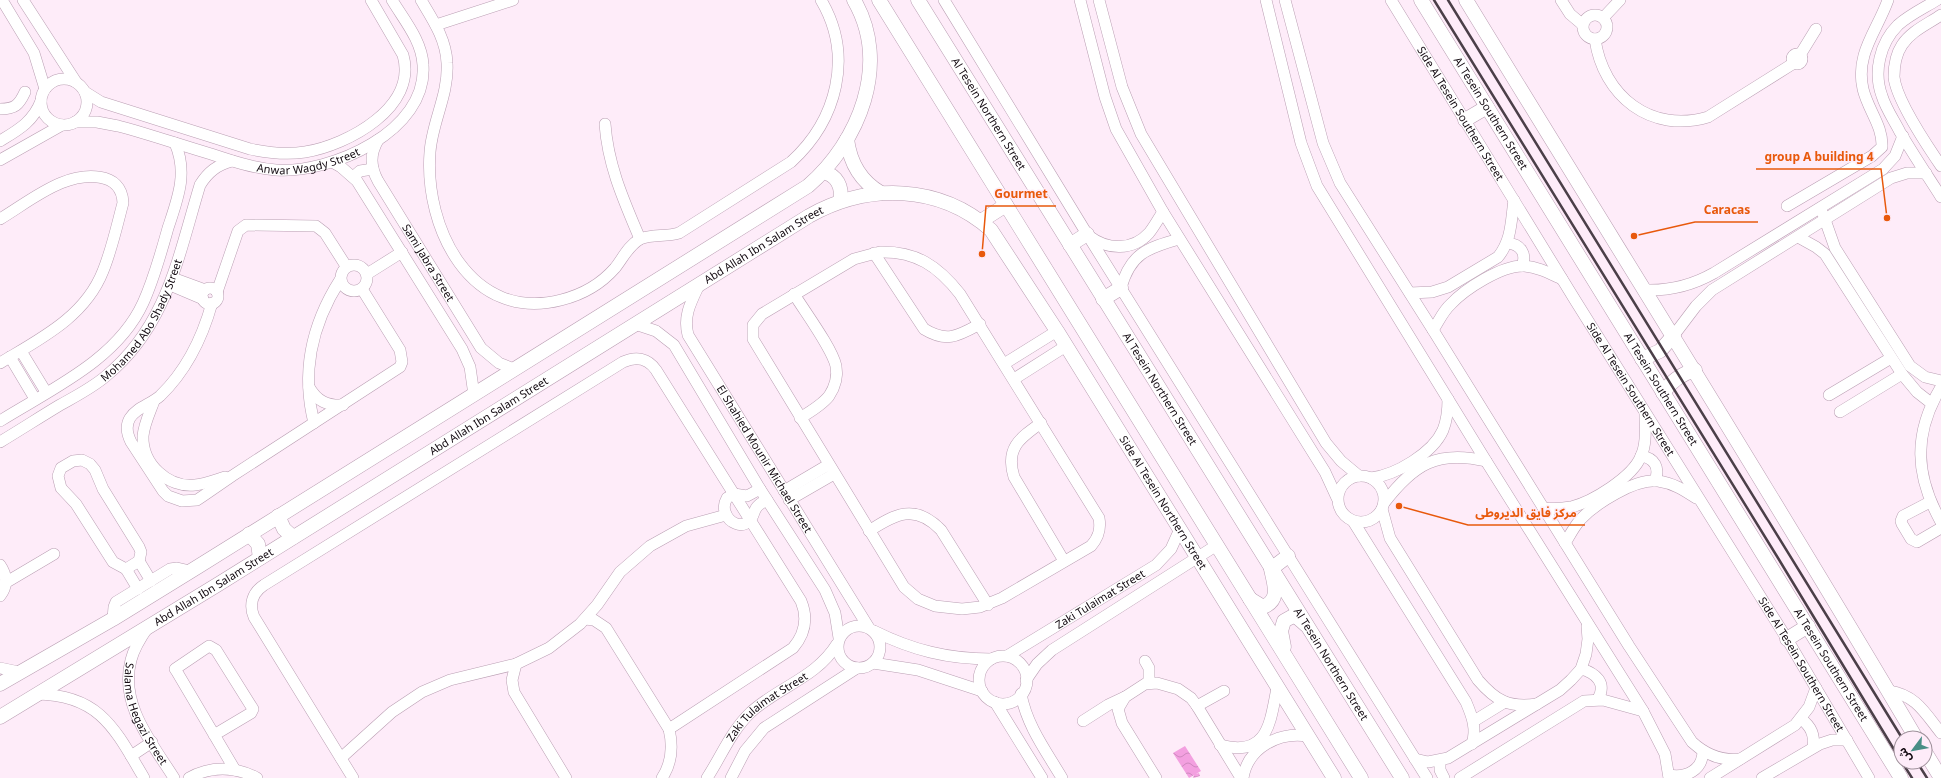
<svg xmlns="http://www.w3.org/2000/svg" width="1941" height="778" viewBox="0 0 1941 778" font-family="'Noto Sans','Noto Sans Arabic',sans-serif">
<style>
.water{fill:url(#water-waves)}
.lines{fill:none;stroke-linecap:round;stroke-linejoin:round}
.minor-casing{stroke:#ba9fb3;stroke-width:12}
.major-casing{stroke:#ba9fb3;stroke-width:15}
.minor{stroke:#fff;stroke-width:11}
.major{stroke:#fff;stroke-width:14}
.rail{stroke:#4b3f48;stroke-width:2.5}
.labels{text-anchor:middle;stroke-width:3;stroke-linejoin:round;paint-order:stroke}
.street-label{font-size:11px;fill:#11080f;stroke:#feecf9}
.leader{fill:none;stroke:#e8590c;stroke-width:1.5}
.callout-dot{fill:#e8590c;stroke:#feecf9;stroke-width:1.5}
.callout-label{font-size:12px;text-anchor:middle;font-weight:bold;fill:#e8590c;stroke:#feecf9;stroke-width:3;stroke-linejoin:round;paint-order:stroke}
</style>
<defs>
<pattern id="water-waves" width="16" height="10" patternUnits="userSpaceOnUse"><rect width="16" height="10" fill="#f3a0e0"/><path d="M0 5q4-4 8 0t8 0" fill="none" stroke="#cf88bf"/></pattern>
</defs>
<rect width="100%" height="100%" fill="#feecf9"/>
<path class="water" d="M1185,746l16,25 -5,3 3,-1 1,3 -7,2 1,-3 -5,3 -16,-25z"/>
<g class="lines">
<defs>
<g id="minor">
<path d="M2,0l32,53 11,36"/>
<path d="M23,0l53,82"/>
<path d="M421,0c12,20 25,39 26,63 2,31 -15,59 -17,89 -6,76 41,171 131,148 20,-5 40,-16 54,-32 8,-10 13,-22 25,-29 12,-5 26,-2 39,-6l112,-71c46,-42 63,-106 30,-162"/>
<path d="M944,0l143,234 340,544"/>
<path d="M1080,0l25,97 11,32 47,83 162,260 12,26"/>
<path d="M1099,0l23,87 19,47 185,309 15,18 18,15"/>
<path d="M1266,0l35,143 16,43 169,275 157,250 22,43 4,24"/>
<path d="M1285,0l38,143 17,40 93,147 196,316 63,96c14,13 29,19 48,17"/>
<path id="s1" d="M1391,0l184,300 212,339 82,139"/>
<path d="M1561,0l9,14 13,11"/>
<path d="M1937,0c-13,8 -28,15 -39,25 -18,18 -25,47 -16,71 4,13 12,24 18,36 13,22 27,43 41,65"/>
<path d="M1941,15c-13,9 -30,16 -39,30 -6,9 -8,21 -8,32 2,22 34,70 47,89"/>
<circle cx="1595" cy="27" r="12"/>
<path d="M1603,18l17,-18"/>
<path d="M436,25l77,-25"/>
<path d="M1595,39c8,57 56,95 113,78l86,-54"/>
<circle cx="1797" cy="59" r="5"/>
<path d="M1800,55l16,-26"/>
<circle cx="64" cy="102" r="23"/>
<path d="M85,92l16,10 149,47c19,4 36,6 55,3 43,-7 113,-45 98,-97l-32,-55"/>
<path d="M0,109c15,0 19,-4 25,-17"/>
<path id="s2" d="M75,122h22l21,4c31,8 62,19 93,28 21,7 42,14 65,16 55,4 152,-39 147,-105 -1,-24 -19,-45 -31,-65"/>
<path d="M605,124c3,42 19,77 35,115"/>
<path id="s3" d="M378,140c-8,14 -8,26 0,41l103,167 18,15 15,6"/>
<path d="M0,141c18,-11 33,-19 41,-40"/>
<path d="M0,160l62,-35"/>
<path d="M332,162l9,5 16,14 105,168 8,18 4,28"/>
<path d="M353,177l7,-6 13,-2"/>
<path d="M1787,206l85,-50 10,-9c1,-21 -14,-37 -19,-58 -8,-35 14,-58 25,-89"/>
<path d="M1823,214l12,34 75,118 15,11 16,4"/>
<path d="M0,219c20,-12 39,-27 61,-36 22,-9 61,-13 62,20 -6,22 -11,46 -20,68 -18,46 -63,68 -103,92"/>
<path d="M1089,236c18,14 44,15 60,-3 5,-6 9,-14 14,-21"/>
<path d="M1798,237l18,10 9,7 77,120 15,18 14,11"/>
<path d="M1507,243c14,1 20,11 15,23"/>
<path d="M880,252c36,-1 58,14 80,42l139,224c2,11 0,19 -8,28l-89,52 -22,9 -18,2 -27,-3 -17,-7 -14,-12 -151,-248v-14l9,-11 92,-55z"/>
<path d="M874,253l50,76c23,14 34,7 56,-5"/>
<circle cx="354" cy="278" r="13"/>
<path d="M367,274l35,-22"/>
<path d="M175,279l30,11"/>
<path d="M170,285l33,14"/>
<path id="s4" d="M699,285c-8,17 -16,31 -11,50l181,293"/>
<path d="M1121,288c9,-34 26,-40 58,-49"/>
<circle cx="210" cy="296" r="8"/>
<path d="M1645,290c25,1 46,-4 69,-17l169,-104 12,-13 8,-20"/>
<path d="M217,292l21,-61 8,-6 70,1 9,7 21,33"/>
<path d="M1410,293l22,-1 16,-5 50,-30c14,-17 13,-37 16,-57"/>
<path d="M794,294c11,18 38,54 42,72 2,11 -1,21 -7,30 -7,9 -19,16 -29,22"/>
<path d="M212,303c-10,36 -25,67 -52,93 -9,8 -24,12 -30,22 -5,8 -3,16 1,24l32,49 5,5 14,5 15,-1 6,-4 29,-20 168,-109 2,-5 -2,-12 -38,-61"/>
<path d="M635,324l21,7 18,14 86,144 65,101 10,23 4,25"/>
<path d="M1433,330c6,-9 10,-19 18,-26 14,-15 51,-39 73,-38 14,1 25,7 38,13"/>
<path d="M1674,335l22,-29 16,-16 179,-112 16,-5h19"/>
<path d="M21,351l25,41"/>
<path d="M10,357l25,42"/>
<path d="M1004,364l53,-33"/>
<path d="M1014,379l52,-33"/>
<path d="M309,387c8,14 18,19 34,18"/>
<path d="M1941,387c-28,47 -26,88 0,135"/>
<path d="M1829,395l62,-37"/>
<path d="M154,401c-4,11 -10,23 -11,35 -1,28 25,52 52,49 10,-1 20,-5 30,-8"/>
<path d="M1840,412l62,-38"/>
<path d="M0,421c51,-32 117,-61 143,-118 11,-24 18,-50 25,-75 10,-30 20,-55 7,-85"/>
<path d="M314,423c-13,-51 -2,-99 26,-143"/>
<path d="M1041,423c-21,15 -36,25 -27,54l50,84"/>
<path id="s5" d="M0,442c20,-12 40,-25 60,-37 16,-9 32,-17 46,-29 61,-50 72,-119 94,-191 8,-13 17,-20 32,-24"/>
<path d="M1641,456c14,2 19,12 14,25"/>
<path d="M82,460l8,4 5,6 8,19 36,58 2,5 -2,9 -13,8 -13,-7 -37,-58 -15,-16 -3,-12 3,-8 12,-7z"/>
<circle cx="1361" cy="499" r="23"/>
<path d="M1371,478c25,-3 62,-25 72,-48 4,-10 5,-20 5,-31"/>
<path d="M760,489l-13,7 -13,-2 -7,4c-3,5 -4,10 -1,16 3,8 15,15 23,7 8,-7 1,-13 18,-21"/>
<path d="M784,491l44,-26"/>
<path d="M789,500l45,-26"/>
<path d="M1930,502l-27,14 -2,5 1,3 9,15 6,3 24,-14"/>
<path d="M1384,503c30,-39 53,-53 102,-42"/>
<path d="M1543,508c10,1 18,1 28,-1 21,-5 62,-30 70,-51 6,-13 4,-29 4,-43"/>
<path d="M1382,509l8,29 88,142c18,21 31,28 59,24"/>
<path d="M1353,521l113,181c6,14 11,27 6,42"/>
<path d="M869,531c26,-17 46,-28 72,-1l47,75"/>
<path d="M1565,543c5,-8 9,-16 15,-23 16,-17 54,-41 78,-39 15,2 26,9 38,17"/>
<path d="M139,561l12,20"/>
<path d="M0,565c7,10 8,21 0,31"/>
<path d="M126,569l12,20"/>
<path d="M5,583l49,-29"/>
<path d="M113,619l1,-12 2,-5 54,-33 7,-1 13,3"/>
<path d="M585,619l9,1 12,8 63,101c4,17 3,34 -7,49"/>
<circle cx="859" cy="647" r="21"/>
<path id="s6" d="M148,627c-7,10 -14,21 -17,33 -12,44 21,83 43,118"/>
<path d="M874,631c38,19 74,28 117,28"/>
<path id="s7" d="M1007,656l149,-91 15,-16 9,-20"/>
<circle cx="1003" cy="680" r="24"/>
<path d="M1145,661l4,7v15"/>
<path d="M873,663l45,7 64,21"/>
<path d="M516,664l-4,16 2,12 52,86"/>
<path d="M0,668l19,4"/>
<path d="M1581,669c15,4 26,14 17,30"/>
<path d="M1026,680l11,-16 15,-14 165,-105"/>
<path d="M1889,691c27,4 36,22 52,42"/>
<path d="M37,694c63,1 78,35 107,84"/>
<path d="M1021,694c6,32 25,57 41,84"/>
<path d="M995,702l47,76"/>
<path d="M1197,706l27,-15"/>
<path d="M1801,719c10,7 14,16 12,28"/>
<path d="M1083,721l25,-16 17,-8"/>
<path d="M1474,721l31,-19"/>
<path d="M214,735l37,-22 2,-4 -37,-59 -7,-4 -34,23 2,3 58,98"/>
<path d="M1220,745c48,13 50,-22 57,-57"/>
<path d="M131,756l21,-14"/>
<path d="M341,758l51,-46 30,-20 28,-12 66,-16 33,-16 31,-24 17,-19 23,-33 30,-26 36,-20 40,-11"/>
<path d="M1415,759l13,3 20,-4 112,-68 11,-10 10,-11 5,-15 2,-15 -1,-13"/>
<path d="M1440,761v9l4,8"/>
<path d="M1669,775c18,3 33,-5 34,-23"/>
<path d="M189,778c21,-12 46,-12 68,0"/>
<path d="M353,778l-99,-161c-5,-12 -2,-24 10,-32l359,-223c13,-6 25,-4 33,8l145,231c7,17 4,33 -8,47l-124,81"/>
<path id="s8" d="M707,778c15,-23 24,-47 44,-66 29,-26 65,-34 86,-68"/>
<path d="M731,778l14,-27 19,-23 93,-60"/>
<path d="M1156,778l-34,-55 -4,-14 7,-12 20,-13 12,-1 21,6 13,9 6,8 44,72"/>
<path d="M1243,778c5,-31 36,-46 64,-42"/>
<path d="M1460,778l124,-77 19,-1 40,11"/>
<path d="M1710,778l85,-53 14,-18 7,-19"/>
<path d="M1762,778l58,-34 12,-4h15"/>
</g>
<g id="major">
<path d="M879,0l482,778"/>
<path id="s9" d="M918,0l484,778"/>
<path id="s10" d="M1421,0l480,778"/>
<path d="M1466,0c150,246 304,490 450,738"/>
<path d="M1465,120l22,-13"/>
<path d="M847,139c3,24 13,42 34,54"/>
<path d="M823,172c14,3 20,15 17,29"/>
<path d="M981,221l25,-16"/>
<path d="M1070,245l17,-11"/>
<path d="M1103,299l18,-11"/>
<path d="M1642,359l18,-8 14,-16"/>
<path d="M1663,393c8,-12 18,-19 32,-23"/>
<path d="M278,516l6,13 9,8"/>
<path d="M249,534l9,10 2,14"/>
<path d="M1250,599l13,8c18,-7 11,-23 8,-38l17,-13"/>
<path d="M1787,639l21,-13"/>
<path d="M1284,647l-3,-16 3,-10 9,-5 5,2 8,7"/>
<path d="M0,684l113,-65 86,-53 609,-380c51,-44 83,-122 46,-186"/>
<path id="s11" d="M0,717l217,-132 592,-369c59,-33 130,-32 182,14l66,101 277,447"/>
<path d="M1925,752l16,26"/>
</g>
</defs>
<use href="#minor" class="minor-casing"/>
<use href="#major" class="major-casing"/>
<use href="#minor" class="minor"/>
<use href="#major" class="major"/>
<g class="rail">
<path d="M1434,0l344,558 123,203"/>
<path d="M1448,0l454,738"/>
<path d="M1902,762l10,16"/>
<path d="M1917,762l10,16"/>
</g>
</g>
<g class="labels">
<g class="street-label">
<text dy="4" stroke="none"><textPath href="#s1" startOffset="133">Side Al Tesein Southern Street</textPath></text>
<text dy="4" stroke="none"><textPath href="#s10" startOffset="133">Al Tesein Southern Street</textPath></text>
<text dy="4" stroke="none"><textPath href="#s9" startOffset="134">Al Tesein Northern Street</textPath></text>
<text dy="4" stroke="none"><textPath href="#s2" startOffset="241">Anwar Wagdy Street</textPath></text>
<text dy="4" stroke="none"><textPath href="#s11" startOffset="898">Abd Allah Ibn Salam Street</textPath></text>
<text dy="4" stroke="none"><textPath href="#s3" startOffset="139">Sami Jabra Street</textPath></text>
<text dy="4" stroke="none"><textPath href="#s5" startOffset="192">Mohamed Abo Shady Street</textPath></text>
<text dy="4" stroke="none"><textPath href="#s9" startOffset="458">Al Tesein Northern Street</textPath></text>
<text dy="4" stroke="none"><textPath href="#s1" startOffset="457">Side Al Tesein Southern Street</textPath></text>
<text dy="4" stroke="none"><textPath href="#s10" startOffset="457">Al Tesein Southern Street</textPath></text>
<text dy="4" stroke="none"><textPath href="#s11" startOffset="574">Abd Allah Ibn Salam Street</textPath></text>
<text dy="4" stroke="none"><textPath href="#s4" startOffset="198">El Shahied Mounir Michael Street</textPath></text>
<text dy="4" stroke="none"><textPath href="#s11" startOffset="1469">Side Al Tesein Northern Street</textPath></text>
<text dy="4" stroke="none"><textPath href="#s11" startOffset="250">Abd Allah Ibn Salam Street</textPath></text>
<text dy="4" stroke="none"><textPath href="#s7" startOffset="109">Zaki Tulaimat Street</textPath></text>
<text dy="4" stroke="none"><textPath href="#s9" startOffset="782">Al Tesein Northern Street</textPath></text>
<text dy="4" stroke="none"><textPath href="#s1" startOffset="781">Side Al Tesein Southern Street</textPath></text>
<text dy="4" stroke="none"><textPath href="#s10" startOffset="781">Al Tesein Southern Street</textPath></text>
<text dy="4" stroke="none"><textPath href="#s8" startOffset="95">Zaki Tulaimat Street</textPath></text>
<text dy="4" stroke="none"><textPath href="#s6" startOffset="95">Salama Hegazi Street</textPath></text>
</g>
</g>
<path class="leader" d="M1887 218L1881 169H1756M982 254L986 206H1056M1634 236L1695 222H1758M1399 506L1468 525H1585"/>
<g class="callout-dot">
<circle cx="1887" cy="218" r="4"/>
<circle cx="982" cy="254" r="4"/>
<circle cx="1634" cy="236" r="4"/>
<circle cx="1399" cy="506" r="4"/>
</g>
<g class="callout-label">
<text x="1819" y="161">group A building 4</text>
<text x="1021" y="198">Gourmet</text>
<text x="1727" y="214">Caracas</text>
<text x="1526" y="517">مركز فايق الديروطى</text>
</g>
<g transform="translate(1913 750) rotate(238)"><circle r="19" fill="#feecf9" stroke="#9f919b"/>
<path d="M0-3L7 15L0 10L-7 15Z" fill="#488e86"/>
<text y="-6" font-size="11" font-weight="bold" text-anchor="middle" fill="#11080f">ش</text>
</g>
</svg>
